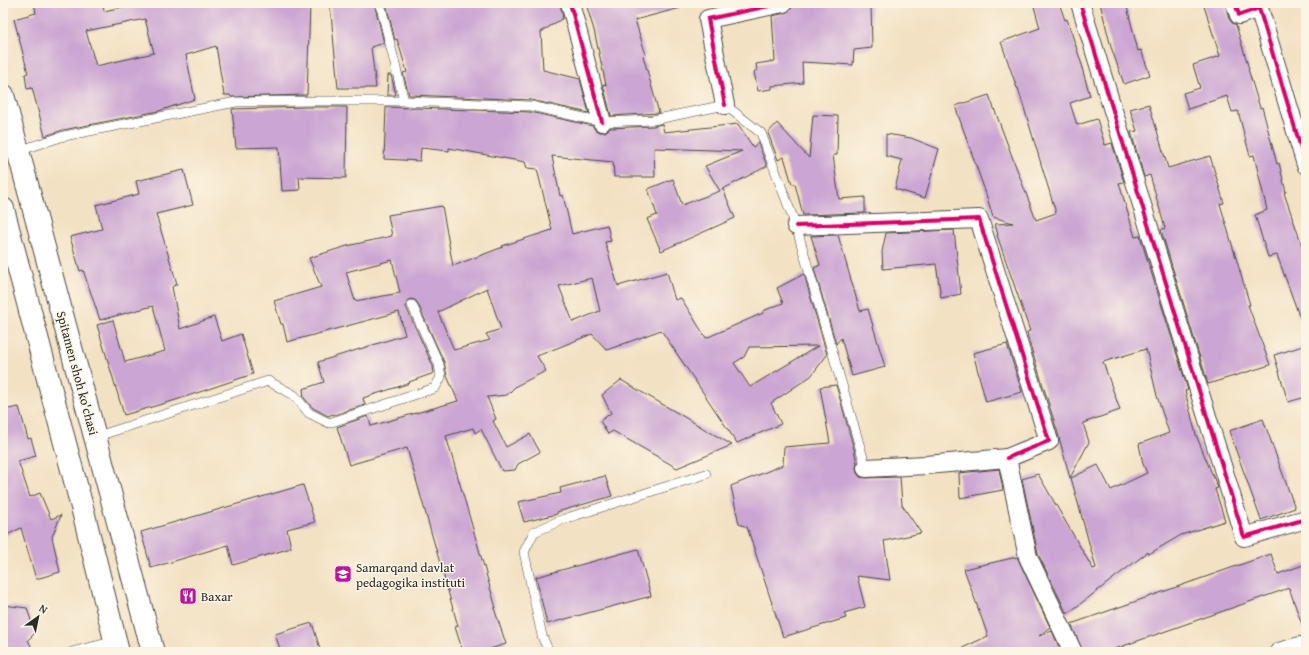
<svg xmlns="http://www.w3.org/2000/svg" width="1309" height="655" viewBox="0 0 1309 655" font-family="'Gentium Book Plus',serif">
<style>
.building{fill:#cba5d3;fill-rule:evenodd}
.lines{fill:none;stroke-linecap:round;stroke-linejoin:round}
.service-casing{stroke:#494642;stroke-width:10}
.minor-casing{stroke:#494642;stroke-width:20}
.primary-casing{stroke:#494642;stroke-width:24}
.service{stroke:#fff;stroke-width:9}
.minor{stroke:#fff;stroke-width:18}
.primary{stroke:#fff;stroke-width:22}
.cycleway-casing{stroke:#fcf5e5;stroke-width:6}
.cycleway{stroke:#d6006c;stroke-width:4}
.labels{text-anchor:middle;stroke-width:3;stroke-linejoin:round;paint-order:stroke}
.street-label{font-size:13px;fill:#2b2b2b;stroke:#fcf5e5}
.poi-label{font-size:13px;fill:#2b2b2b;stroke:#fcf5e5;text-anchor:start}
</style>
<rect width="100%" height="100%" fill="#fcf5e5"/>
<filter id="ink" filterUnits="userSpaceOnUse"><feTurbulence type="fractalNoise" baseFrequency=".025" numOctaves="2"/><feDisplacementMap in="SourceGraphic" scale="8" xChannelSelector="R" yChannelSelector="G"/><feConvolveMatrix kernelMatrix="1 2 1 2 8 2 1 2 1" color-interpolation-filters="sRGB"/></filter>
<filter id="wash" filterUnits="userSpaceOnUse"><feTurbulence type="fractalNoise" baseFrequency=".012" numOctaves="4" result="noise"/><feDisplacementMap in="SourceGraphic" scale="16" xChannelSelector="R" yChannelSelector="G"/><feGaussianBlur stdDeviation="0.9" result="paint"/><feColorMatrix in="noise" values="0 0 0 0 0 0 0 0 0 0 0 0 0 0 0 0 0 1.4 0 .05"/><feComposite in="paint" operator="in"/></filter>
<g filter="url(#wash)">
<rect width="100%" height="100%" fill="#f3e1c3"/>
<g id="blocks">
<g class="building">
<path d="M34,3h69l1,8 37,-8h169l-3,92 -76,2 -1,-2h-6l-8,-49 -30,9 9,44 -36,12 -96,19 -18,6 -13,-48 -5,1 -2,-15 3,-1 -14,-54 22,-6zM145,19l9,34 -58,13 -10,-35z"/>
<path d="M330,3h44l10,40 -13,4 5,41h-38z"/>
<path d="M386,3h174l3,15 -22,14 2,38 37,9 9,34 -58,-13 -122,-5 -6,-22 4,-1 -10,-33 -2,1z"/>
<path d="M581,3h98l1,5 -45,12 11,35 -3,1 16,57 -48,3 -8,-32 3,1 -12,-55 -8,-26 -4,2z"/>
<path d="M805,3h66l1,45 -18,2 -1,15 -51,-3 1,21 -31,3v3l-14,2 -4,-19 3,-2 -1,-6 19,-3 -3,-45 14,-3 4,-3 3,-5z"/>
<path d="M1033,3h26l6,17 2,-1 16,49h-1l8,28 -20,7 7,22 20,-6 8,26 7,-2 12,39 -5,1 16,54 5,-1 48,154 -3,1 11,44 22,53 -3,1 10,32 -44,14 -32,19 -1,-2 -81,62 -29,-60 -16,-75 16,-5 55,95 3,-1 -25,-90 27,-13 13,25 36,-17 -4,-9 -4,-20 30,-11 -12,-37 -11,-47 -43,13 17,48 -37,13 6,19 -19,36 -13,-48 -29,-92 -1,-6 3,-1 -33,-96h1l-3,-11 18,-1 -20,-6 -8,-26 -30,-85 34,-11 47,125 20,-7 -38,-125h-1l-16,-46 39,-14z"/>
<path d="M1100,3h26l12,48 3,-1 9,25 -26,9 -13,-37z"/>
<path d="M1203,3h22l4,16 3,4 4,2 13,44h-1l12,39 2,-1 15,57 2,-1 7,29 -2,1 22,64v71l-2,1 -27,-74 -9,2 -13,-42 12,-5 -13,-55 -4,1 -12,-45 -6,1 -5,-16 -39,13 -5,-16 17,-5 -7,-23 27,-9z"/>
<path d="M388,75h3l5,20h-9z"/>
<path d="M1149,104l19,64 42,-12 14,47 -4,1 30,101h-2l22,60 -62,19 -47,-154 4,-2 -15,-53 -6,2 -13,-45 6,-1 -7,-22z"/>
<path d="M306,107h41l-1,71 -47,-1 1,13 -18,1 -3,-44 -43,1 -4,-39z"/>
<path d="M386,107l144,5 63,14 2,4 5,2h5l5,-4 43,-2 9,-2 2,8 74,-8 15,23 5,-4 9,23 -46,24 2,-1 12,29 -74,33 -14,-32 10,-4 -9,-26 25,-10 9,26 38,-14 -15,-25 37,-15 -88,-3 1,29h-41l-1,-15 -61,-6 8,40 3,-1 9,39 35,-9 4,16 -6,1 13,44 49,-14 8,28 6,-2 25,40 57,-25v-2l20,-8 -6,-15 27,-14 23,81 -16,21 -40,27 10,21 -44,19 -76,-113 -54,20 -15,-16 -55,22 9,15 -30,15 -9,9 -20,2 9,22 -3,2 13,26 24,-13 10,18 -22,12 -3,6 -13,1 -21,-42 -6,4 -2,-5 -27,8 50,172h-2l12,36 -26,8h-17l-8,-25 3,-1 -51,-178 -58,17 -12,-38 31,-11 3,10 87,-25 -11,-25 -3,-14 -27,-60 -2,-2 -5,-1 -3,3 -1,5 27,59 1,7 -25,9 1,1 -47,15 2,7 -31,10 -1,-1 -5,2 -15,-8 -9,-10 -1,-9 21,-7 -6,-20 87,-27 -6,-23 -112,30 -4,-18h-2l-7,-23 47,-14 -12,-29 38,-12 45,-10 -4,-21 54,-9 11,60 50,-19 -1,-1 50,-16 -15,-61 -10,-1 -2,-6 -76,-14v3l-28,-3 -1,13 -36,-2zM392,260l8,33 -45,8 -9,-29zM592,278l8,33 -27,11 -14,-36zM487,288l14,41 -15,5 4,6 -36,10 -16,-38zM818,346l-68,41 -16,-24 10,-6 5,-10z"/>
<path d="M813,115l25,1 -1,39h-4l6,44 26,-2v16l-62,2 -8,-31h-3l-8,-27 -6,3 -10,-27 9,-10 32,35z"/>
<path d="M886,134l25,4 28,11 -14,49 -30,-9 7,-29 -16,-4z"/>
<path d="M184,170l9,35 -37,9 21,70 -5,3 8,42 34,-12 8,24 19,-7 12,40 -77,26 -52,15 -27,-90 16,-5 12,42 40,-11 -12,-45 -53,14 -17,-50 -3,1 -10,-34 32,-8 -6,-24 43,-11 -3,-13z"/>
<path d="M954,230l7,64 -20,4 -5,-34 -53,5 -1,-17 4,-19z"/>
<path d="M838,235l22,76 8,-2 17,58 -33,9 -11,-38 -5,6 -22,-76 6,-3 -9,-29z"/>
<path d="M1007,344l15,48 -36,10 -13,-49z"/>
<path d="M1306,345v52l-18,5 -14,-47z"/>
<path d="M621,380l111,65 -55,23 -64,-37 -5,3 -8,-13 11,-8 -9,-18z"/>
<path d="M836,385l18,64 3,14 -1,5 1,5 3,4 6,1 34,-1 2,28 19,28 -37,8 6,39 -33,-4 8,31 -21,6 2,5 -63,19 -36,-110 -8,-3 -8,-38 52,-21 1,-18 46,-4 -10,-56z"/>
<path d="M19,407l9,32 3,-1 5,18 -18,5 12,36 10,-4 11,26 10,-4 -9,22 8,35 -24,7 -15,-51 -18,9v-127z"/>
<path d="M1263,419l32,89 -34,12 -32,-89z"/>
<path d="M999,469l4,21 -43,8 -1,-25z"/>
<path d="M605,476l7,20 -55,16v2l-33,8 -6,-20 43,-9 -1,-5z"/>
<path d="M303,485l12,37 -28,7 4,19 -58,17 -5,-20 -77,23 -10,-36z"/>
<path d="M638,549l13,47 -104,28 -11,-47z"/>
<path d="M1271,554l7,20 28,-10v66h-2l-15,-42 -183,64h-23l-12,-28z"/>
<path d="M1017,557l33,70 -11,9 13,-5 9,21h-107l34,-16 -24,-67z"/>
<path d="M3,605l24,3 8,25 -7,7 4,8 -14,4h-15z"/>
<path d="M312,623l9,29h-40l-6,-18z"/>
</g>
</g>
</g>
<g filter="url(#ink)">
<use href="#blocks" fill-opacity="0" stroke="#494642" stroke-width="1"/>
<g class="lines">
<defs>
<g id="service">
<path d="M380,3l24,98"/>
<path d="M18,151l46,-15 172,-34 83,-1h85l127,5 71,16 51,-2 72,-15 36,28 35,93 70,242"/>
<path d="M95,437l173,-56 26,14 15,18 20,10 106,-35 6,-11 -2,-13 -27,-59"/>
<path d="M72,652l43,-11"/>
<path d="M549,652l-7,-16 -18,-84 10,-20 30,-13 142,-45"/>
</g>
<g id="minor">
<path d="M570,3l32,119"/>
<path d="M1080,3l164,534 62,-18"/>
<path d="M1235,3l4,12 20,-7 47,157"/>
<path d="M725,105l-17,-86 75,-16"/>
<path d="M796,226l183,-7 70,222 -42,17"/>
<path d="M866,468l60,-3 81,-7 21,99 45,95"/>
<path d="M1279,652l21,-6"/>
</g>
<g id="primary">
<path d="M3,95l150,557"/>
<path d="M3,209l80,302 35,141"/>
</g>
</defs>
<use href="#service" class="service-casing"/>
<use href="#minor" class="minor-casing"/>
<use href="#primary" class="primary-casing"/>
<use href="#service" class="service"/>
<use href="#minor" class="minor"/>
<use href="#primary" class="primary"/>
<defs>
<g id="cycleway">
<path d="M570,3l32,119"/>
<path d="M1080,3l164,534 62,-18"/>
<path d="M1235,3l4,12 20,-7 47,157"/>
<path d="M725,105l-17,-86 75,-16"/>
<path d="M796,226l183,-7 70,222 -42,17"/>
</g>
</defs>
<use href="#cycleway" class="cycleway-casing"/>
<use href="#cycleway" class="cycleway"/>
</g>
</g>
<defs>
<symbol id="university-square" viewBox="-11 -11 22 22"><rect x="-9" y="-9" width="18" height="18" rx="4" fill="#b5179e" stroke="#fcf5e5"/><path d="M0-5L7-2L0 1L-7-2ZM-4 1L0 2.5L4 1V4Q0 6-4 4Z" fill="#fff"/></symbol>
<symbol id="restaurant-square" viewBox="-11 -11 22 22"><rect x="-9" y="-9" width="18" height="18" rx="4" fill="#b5179e" stroke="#fcf5e5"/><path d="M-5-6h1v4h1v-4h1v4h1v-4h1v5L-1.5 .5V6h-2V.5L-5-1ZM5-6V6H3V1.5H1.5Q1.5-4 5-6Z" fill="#fff"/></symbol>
</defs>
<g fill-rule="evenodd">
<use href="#university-square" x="333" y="564" width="20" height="20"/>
<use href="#restaurant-square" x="178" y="586" width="20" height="20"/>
</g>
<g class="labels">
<g class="street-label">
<text transform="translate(78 373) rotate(75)" y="5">Spitamen shoh ko'chasi</text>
</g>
<g class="poi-label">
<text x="356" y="572">Samarqand davlat<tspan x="356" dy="15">pedagogika instituti</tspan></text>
<text x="201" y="601">Baxar</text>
</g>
</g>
<rect width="1309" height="655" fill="none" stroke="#fcf5e5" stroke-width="16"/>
<g transform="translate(38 617) rotate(33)" stroke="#fcf5e5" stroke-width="3" paint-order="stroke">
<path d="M0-3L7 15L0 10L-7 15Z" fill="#2b2b2b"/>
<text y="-6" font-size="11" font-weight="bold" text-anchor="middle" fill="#2b2b2b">N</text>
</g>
</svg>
